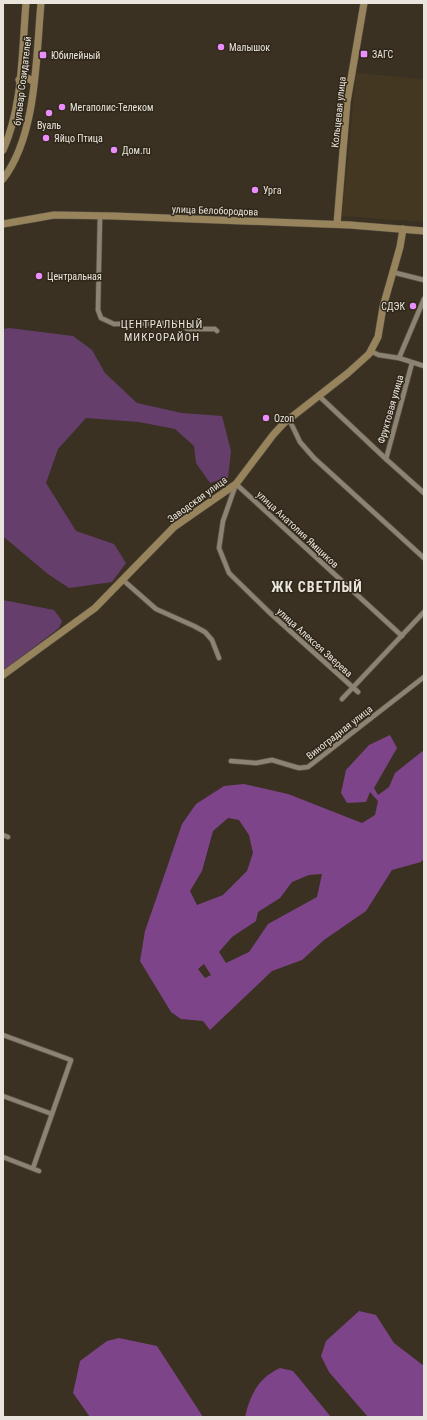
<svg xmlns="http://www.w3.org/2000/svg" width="427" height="1420" viewBox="0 0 427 1420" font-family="'Roboto Condensed',sans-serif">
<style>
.built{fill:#433722}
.green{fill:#653e6c}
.water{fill:#7e4489;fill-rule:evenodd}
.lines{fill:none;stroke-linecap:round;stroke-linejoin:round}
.street-casing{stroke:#554e41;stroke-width:6}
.secondary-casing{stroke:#554e41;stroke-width:8}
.street{stroke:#8d8372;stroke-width:4.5}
.secondary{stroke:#97835c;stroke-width:7}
.poi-dot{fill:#eb8dfc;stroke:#2f2719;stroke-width:1.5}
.labels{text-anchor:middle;stroke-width:3;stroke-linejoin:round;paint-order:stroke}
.poi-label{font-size:10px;fill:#eae5dc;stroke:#2f2719;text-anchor:start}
.street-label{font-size:10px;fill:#eae5dc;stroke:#2f2719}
.neighbourhood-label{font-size:11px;letter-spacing:1px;fill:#eae5dc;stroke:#2f2719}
.district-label{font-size:14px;font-weight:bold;letter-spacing:1px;fill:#eae5dc;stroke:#2f2719}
</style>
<rect width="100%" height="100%" fill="#3a3122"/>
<path class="built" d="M356,73l68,6v143l-82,-6z"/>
<g class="green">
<path d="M9,328l64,8 19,14 13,23 32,30 45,10 40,3 9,35 -3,27 -18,5 -14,-20 -2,-17 -19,-17 -36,-7 -53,-4 -28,31 -12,34 30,48 38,13 12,19 -14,19 -43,6 -21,-14 -43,-36h-2v-209z"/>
<path d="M3,600l51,10 8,11 -3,7 -56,43z"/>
</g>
<g class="water">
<path d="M390,735l7,13 -23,40 4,7 11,-8 6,-14 29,-23v108l-3,4 -29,8 -26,41 -42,29 -22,20 -30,11 -62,59 -7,-9 -22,-2 -10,-7 -31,-51 5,-30 37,-107 14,-20 28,-18 20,-2 44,10 74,29 13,-8 3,-14 -8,-9 -4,10 -19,1 -6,-10 5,-23 23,-25zM228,818l11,2 10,15 4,18 -6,18 -24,24 -26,10 -7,-14 12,-20 11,-40zM322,874l-5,23 -49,27 -19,28 -23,11 -7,-11 13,-15 24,-16 2,-9 22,-14 12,-16 17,-7zM204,964l7,11 -6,3 -7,-9z"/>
<path d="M359,1311l17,4 18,28 30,23v51h-56l-39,-45 -8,-16 5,-15z"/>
<path d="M119,1338l38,8 46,71h-113l-17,-24 7,-32 27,-20z"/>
<path d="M280,1368l13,3 38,46h-86c5,-22 13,-39 35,-49z"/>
</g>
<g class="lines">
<defs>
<g id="street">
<path d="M100,216l-2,94 3,8 13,6 62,-1 12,6h27l2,2"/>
<path d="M392,272l32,8"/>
<path d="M370,351l9,4 20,3 25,8"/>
<path d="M399,358l25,-59"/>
<path d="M319,396l67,63 38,34"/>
<path d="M289,419l11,23 14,16 110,100"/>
<path d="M386,459l26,-96"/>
<path d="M123,580l33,29 38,17 11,6 7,8 7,18"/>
<path d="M358,692l-88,-79 -41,-40 -10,-25 4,-27 13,-37 166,152"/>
<path d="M342,699l82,-87"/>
<path d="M231,761l25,2 16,-3 27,8 9,-1 116,-90"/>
<path d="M3,835l5,2"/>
<path d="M3,1035l68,25 -38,108"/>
<path d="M3,1096l49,18"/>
<path d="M3,1157l36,14"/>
</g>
<g id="secondary">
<path d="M19,80l8,-2 6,3"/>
<path d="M3,150c20,-43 19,-100 23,-147"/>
<path d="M3,179c34,-44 33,-122 38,-176"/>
<path d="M3,224l51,-9 60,1 236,9 74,6"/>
<path d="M337,224l10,-122 17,-99"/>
<path d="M3,675l92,-67 79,-81 62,-43 37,-49 11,-12 64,-50 21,-19 9,-17 5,-30 17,-60 3,-18"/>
</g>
</defs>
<use href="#street" class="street-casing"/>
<use href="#secondary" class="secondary-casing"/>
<use href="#street" class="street"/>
<use href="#secondary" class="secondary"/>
</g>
<g class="poi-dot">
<circle cx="221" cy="47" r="4"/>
<rect x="360" y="50" width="8" height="8" rx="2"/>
<rect x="39" y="51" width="8" height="8" rx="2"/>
<circle cx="62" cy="107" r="4"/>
<circle cx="49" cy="113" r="4"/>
<circle cx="46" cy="138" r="4"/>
<circle cx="114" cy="150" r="4"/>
<circle cx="255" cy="190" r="4"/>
<circle cx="39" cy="276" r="4"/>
<circle cx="413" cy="306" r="4"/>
<circle cx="266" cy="418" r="4"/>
</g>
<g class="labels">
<g class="poi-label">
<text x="229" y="51">Малышок</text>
<text x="372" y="58">ЗАГС</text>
<text x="51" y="59">Юбилейный</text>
<text x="70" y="111">Мегаполис-Телеком</text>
<text x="49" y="129" text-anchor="middle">Вуаль</text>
<text x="54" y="142">Яйцо Птица</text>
<text x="122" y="154">Дом.ru</text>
<text x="263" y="194">Урга</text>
<text x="47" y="280">Центральная</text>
<text x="405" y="310" text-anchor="end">СДЭК</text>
<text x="274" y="422">Ozon</text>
</g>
<g class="street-label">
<text transform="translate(22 81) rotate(-83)" y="4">бульвар Созидателей</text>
<text transform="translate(338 112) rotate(-84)" y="4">Кольцевая улица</text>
<text transform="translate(215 210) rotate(2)" y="4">улица Белобородова</text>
<text transform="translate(390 409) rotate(-74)" y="4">Фруктовая улица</text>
<text transform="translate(197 499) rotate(-36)" y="4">Заводская улица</text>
<text transform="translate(298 529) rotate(43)" y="4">улица Анатолия Ямщиков</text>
<text transform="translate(315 642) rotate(42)" y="4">улица Алексея Зверева</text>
<text transform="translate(339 732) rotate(-38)" y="4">Виноградная улица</text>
</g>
<g class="neighbourhood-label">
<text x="162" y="328">ЦЕНТРАЛЬНЫЙ<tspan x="162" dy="13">МИКРОРАЙОН</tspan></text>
</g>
<g class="district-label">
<text x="317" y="592">ЖК СВЕТЛЫЙ</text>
</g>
</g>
<rect width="427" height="1420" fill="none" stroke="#eae5dc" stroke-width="8"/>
</svg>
